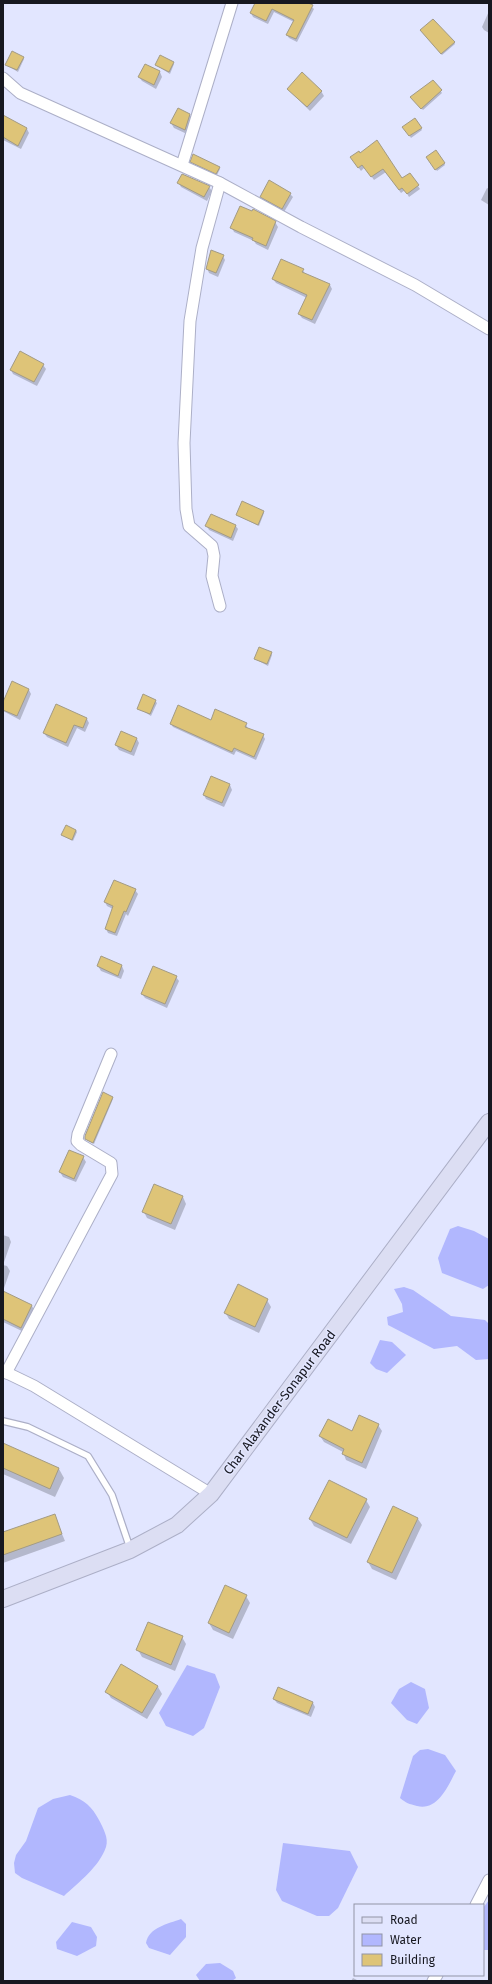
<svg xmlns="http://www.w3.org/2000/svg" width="492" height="1984" viewBox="0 0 492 1984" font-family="'Fira Sans',sans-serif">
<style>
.water{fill:#b1b7fe}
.shadow{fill:#0003}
.building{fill:#dec478;stroke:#a39b84}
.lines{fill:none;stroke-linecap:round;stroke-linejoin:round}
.service-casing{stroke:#acafc7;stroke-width:8}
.minor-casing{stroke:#acafc7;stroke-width:13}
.secondary-casing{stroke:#acafc7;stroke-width:18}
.service{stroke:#fff;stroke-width:5.5}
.minor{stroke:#fff;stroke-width:11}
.secondary{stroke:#dcdef3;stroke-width:16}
.labels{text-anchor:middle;stroke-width:3;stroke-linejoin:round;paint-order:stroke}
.street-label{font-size:13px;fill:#171820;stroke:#e2e6ff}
</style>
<rect width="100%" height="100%" fill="#e2e6ff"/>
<g class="water">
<path d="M458,1226l16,5 15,8v46l-6,4 -41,-16 -4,-15 12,-29z"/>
<path d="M404,1287l9,3 38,26 34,4 4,4v35l-13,1 -19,-14 -23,3 -46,-24 -1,-8 16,-5 -1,-8 -8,-15z"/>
<path d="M380,1340l12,2 14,13 -19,18 -11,-4 -6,-6z"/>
<path d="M187,1665l28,9 5,13 -16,41 -11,8 -27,-10 -7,-13z"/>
<path d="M411,1682l14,7 4,19 -12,16 -10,-4 -16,-17 8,-14z"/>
<path d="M428,1749l17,6 11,16c-8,15 -18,40 -39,35 -8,-2 -11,-3 -17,-8l13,-42 7,-6z"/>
<path d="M70,1795c15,5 22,12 29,25 4,8 10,18 7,27 -7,20 -27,35 -42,49l-42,-18 -7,-5 -1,-10 2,-8 10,-14 12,-33 15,-9z"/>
<path d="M283,1843l67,8 8,16 -20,41 -9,8h-12l-35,-15 -6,-11z"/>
<path d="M489,1900v50h-6v-42z"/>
<path d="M181,1919l5,5v13l-16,18 -21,-7 -3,-5c3,-16 22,-19 35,-24z"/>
<path d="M72,1922l19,5 6,10 -1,9 -19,10 -20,-7 -1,-7z"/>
<path d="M220,1963l13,8 3,7 -4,3h-32l-4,-6 10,-11z"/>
</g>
<g class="shadow">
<path d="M255,3h57l-1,3 3,3 -17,33 -8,-4 -2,-3 7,-13 -20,-10 -6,12 -15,-7 -2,-4z"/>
<path d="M489,11v22l-5,-3 -2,-3z"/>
<path d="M422,32l32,10 1,2 -13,11z"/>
<path d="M23,57l1,2 -6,13 -12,-7z"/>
<path d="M173,63l1,1 -4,10 -14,-9z"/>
<path d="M145,65l15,7 2,5 -6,12 -14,-8 -3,-4z"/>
<path d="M433,81l9,12 -19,17 -10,-11z"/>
<path d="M288,89l33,2 3,5 -14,15z"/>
<path d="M190,115l2,4 -5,15 -13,-6 -3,-5z"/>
<path d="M5,117l22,12 2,4 -8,16 -18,-9z"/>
<path d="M415,120l7,10 -11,8 -7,-11z"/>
<path d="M436,151l9,14 -8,6 -10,-14z"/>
<path d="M358,152l44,27 8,-5 10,15 -11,8 -4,-7 -4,3 -15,-21 -12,8 -9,-13 -4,4 -8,-11z"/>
<path d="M191,162l28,5 1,2 -3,6z"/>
<path d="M179,183l30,4 3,4 -5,10 -26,-14z"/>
<path d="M487,188l2,1v16l-8,-5z"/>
<path d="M290,194l3,3 -9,15 -21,-12 -2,-3z"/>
<path d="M275,222l3,5 -10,23 -12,-6 -2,-3 -20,-9 -2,-4z"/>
<path d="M223,256l2,4 -7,17 -9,-4 -2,-5z"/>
<path d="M303,270l2,4 25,11 2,4 -17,35 -13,-6 -3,-4 8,-16 -31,-15 -3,-4z"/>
<path d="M43,365l3,4 -9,17 -24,-12 -2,-4z"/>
<path d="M263,511l1,2 -5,13 -22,-11z"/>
<path d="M235,525l3,4 -5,12 -24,-11 -2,-4z"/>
<path d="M271,653l1,2 -4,11 -13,-7z"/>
<path d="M13,682l16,8 2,4 -11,26 -17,-9v-6z"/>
<path d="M155,701l2,2 -6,13 -13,-8z"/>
<path d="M56,705l31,14 2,4 -4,9 -8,-4 -9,19 -21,-10 -3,-4z"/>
<path d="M211,721l35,3 2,5 15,6 2,4 -9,21 -20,-9 -2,4 -61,-28 -2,-3z"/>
<path d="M137,739l2,4 -5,13 -15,-6 -3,-5z"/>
<path d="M230,785l2,5 -8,17 -18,-8 -2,-4z"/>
<path d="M76,830l1,2 -4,9 -10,-6z"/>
<path d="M135,890l3,4 -10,22 -2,-2 -9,22 -9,-3 -2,-4 7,-20 -6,-3 -2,-4z"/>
<path d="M102,957l20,9 2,5 -3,8 -20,-8 -3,-5z"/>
<path d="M176,977l3,4 -12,27 -22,-10 -3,-4z"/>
<path d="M112,1098l1,1 -19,45 -6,-3 -2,-2z"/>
<path d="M83,1157l3,5 -10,20 -13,-5 -3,-5z"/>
<path d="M183,1197l3,7 -11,26 -28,-12 -3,-6z"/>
<path d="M3,1235l6,2 2,5 -8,23 4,1 3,5 -7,20z"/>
<path d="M267,1300l4,7 -12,26 -30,-14 -4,-7z"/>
<path d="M3,1303l29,3 2,4 -10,22 -21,-10z"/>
<path d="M378,1425l4,6 -16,38 -20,-9 -3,-8 -19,-10 -4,-6 32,-3z"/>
<path d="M3,1444l56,25 5,9 -9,19 -52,-23z"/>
<path d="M366,1500l4,7 -19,37 -37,-18 -4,-7z"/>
<path d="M54,1515l11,26 -62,22v-30z"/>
<path d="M418,1519l4,6 -26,55 -24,-11 -4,-7z"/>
<path d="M246,1596l4,7 -17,36 -20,-9 -4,-7z"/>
<path d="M182,1637l4,7 -11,27 -33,-14 -4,-7z"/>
<path d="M121,1666l37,21 4,7 -15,25 -36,-21 -4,-6z"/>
<path d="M274,1699l39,4 2,4 -4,10 -34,-14z"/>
<path d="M353,1978l6,3h-8z"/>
</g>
<g class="building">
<path d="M255,3h53l5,2 -17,34 -10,-4 8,-15 -22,-11 -6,12 -16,-8z"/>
<path d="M433,19l22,23 -14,12 -21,-24z"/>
<path d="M12,51l12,6 -7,13 -12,-5z"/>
<path d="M160,55l14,7 -5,10 -14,-7z"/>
<path d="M145,64l15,7 -6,14 -16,-8z"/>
<path d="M302,72l20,19 -15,16 -20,-18z"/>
<path d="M433,80l9,10 -21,19 -11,-12z"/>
<path d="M178,108l12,6 -5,16 -15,-7z"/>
<path d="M3,115l24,13 -9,18 -15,-9z"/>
<path d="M415,118l7,10 -13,8 -7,-9z"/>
<path d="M377,140l25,38 8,-5 9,12 -12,9 -5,-6 -3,2 -16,-21 -12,8 -9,-12 -4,3 -8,-11 9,-6 1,2z"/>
<path d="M436,150l9,13 -10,7 -9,-13z"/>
<path d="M193,154l27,13 -4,7 -26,-12z"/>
<path d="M182,174l28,12 -6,11 -27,-14z"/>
<path d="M269,180l22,13 -9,16 -22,-12z"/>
<path d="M240,206l12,5 1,-2 23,12 -10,25 -14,-6 1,-2 -23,-10z"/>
<path d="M211,250l13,5 -8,18 -10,-4z"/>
<path d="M281,259l23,10 -2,3 28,12 -18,36 -14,-6 9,-19 -35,-16z"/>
<path d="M20,351l24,13 -10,18 -24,-12z"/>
<path d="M242,501l22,10 -6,14 -22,-10z"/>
<path d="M211,514l25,11 -5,13 -26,-12z"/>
<path d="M259,647l13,5 -5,12 -13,-5z"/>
<path d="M12,681l17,8 -12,27 -14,-6v-8z"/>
<path d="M143,694l13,6 -6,14 -13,-5z"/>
<path d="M56,704l31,14 -4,10 -9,-3 -8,18 -23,-10z"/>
<path d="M178,705l33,15 4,-11 32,14 -2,4 19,7 -10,23 -20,-9 -2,4 -62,-28z"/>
<path d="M121,731l16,7 -6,14 -16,-7z"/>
<path d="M211,776l19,8 -8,19 -19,-8z"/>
<path d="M66,825l10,5 -4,10 -11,-5z"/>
<path d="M114,880l22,9 -10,23 -2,-1 -9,22 -10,-4 8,-23 -9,-4z"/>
<path d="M101,956l21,9 -4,11 -21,-10z"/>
<path d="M153,966l24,10 -12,28 -24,-10z"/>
<path d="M103,1092l10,5 -20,46 -8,-4v-3z"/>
<path d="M69,1150l15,6 -10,23 -15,-7z"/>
<path d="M154,1184l29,12 -12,28 -29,-12z"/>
<path d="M238,1284l30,15 -13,28 -31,-14z"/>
<path d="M3,1291l29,14 -11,23 -18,-9z"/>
<path d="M359,1415l20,9 -17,39 -20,-9 2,-5 -25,-13 9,-17 24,12z"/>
<path d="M3,1443l56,25 -9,21 -47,-21z"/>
<path d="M329,1480l38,19 -20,39 -38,-19z"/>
<path d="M393,1506l25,12 -26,55 -25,-11z"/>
<path d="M55,1514l7,20 -59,21v-23z"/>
<path d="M225,1585l22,10 -18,38 -21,-10z"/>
<path d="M148,1622l35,14 -12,29 -35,-15z"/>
<path d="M121,1664l37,22 -16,27 -37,-21z"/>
<path d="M278,1687l35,15 -5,12 -35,-15z"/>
</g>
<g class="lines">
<defs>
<path id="service" d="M3,1421l25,6 60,29 24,39 18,53"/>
<g id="minor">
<path d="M3,78l17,15 200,90 81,44 114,58 74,44"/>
<path d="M182,165l50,-162"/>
<path d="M220,606l-8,-30 2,-20 -2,-10 -23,-20 -3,-17 -2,-66 6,-122 12,-73 18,-65"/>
<path d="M3,1371l31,15 177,108"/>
<path d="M6,1373l106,-199 -1,-11 -30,-18 -4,-4 1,-7 33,-80"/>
<path d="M476,1905l13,-25"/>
<path d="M433,1981l4,-6"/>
</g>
<path id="secondary" d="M3,1599l127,-49 47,-25 34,-31 278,-372"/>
</defs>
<use href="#service" class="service-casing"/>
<use href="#minor" class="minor-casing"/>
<use href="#secondary" class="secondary-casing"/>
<use href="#service" class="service"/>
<use href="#minor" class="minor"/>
<use href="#secondary" class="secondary"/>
</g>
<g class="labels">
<g class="street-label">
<text transform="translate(279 1402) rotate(-53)" y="5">Char Alaxander-Sonapur Road</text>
</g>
</g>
<rect width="492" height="1984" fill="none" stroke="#171820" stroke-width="8"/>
<rect x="354" y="1904" width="130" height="72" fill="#e2e6ff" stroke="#9194a6"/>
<rect x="362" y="1917" width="20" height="6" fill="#dcdef3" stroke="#9194a6"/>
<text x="390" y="1924" font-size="12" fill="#171820">Road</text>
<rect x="362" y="1934" width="20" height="12" fill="#b1b7fe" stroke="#9194a6"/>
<text x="390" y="1944" font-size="12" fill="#171820">Water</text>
<rect x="362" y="1954" width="20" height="12" fill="#dec478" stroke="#9194a6"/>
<text x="390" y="1964" font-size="12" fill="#171820">Building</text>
</svg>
